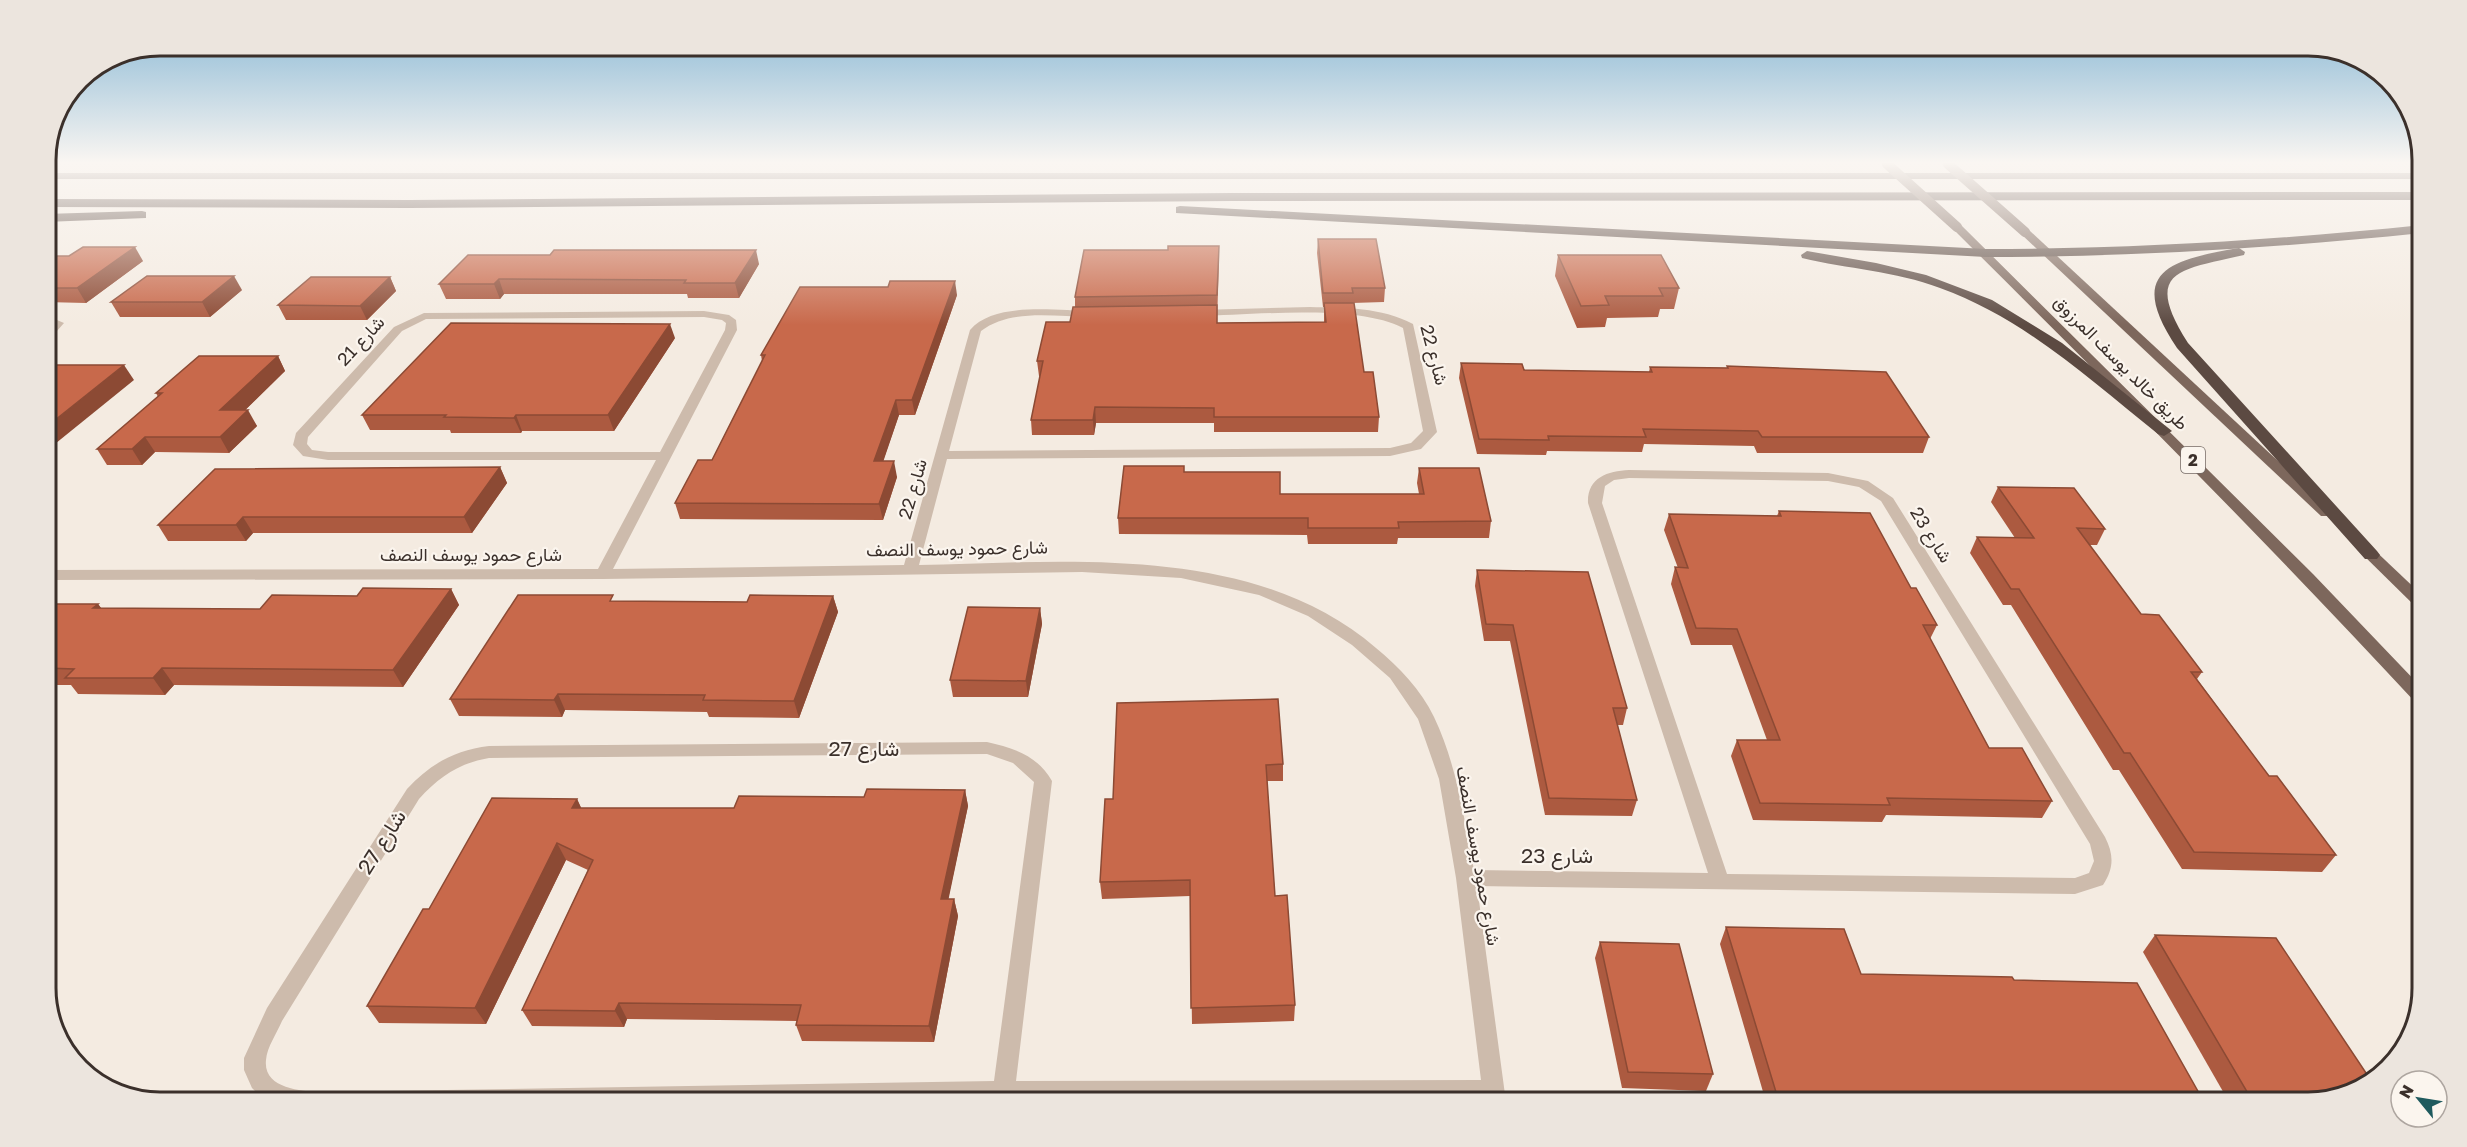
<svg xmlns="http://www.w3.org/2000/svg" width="2467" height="1147" viewBox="0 0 2467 1147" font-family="'Golos Text',Vazirmatn,sans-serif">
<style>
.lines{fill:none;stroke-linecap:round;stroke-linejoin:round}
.minor{fill:#cdbbac;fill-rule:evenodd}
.major{fill:#7d675c;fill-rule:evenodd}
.highway{fill:#5c4a42;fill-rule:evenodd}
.major-bridge{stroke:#7d675c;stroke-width:10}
.wall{fill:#ac5a40}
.shaded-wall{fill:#8c4a34}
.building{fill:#c8694b;stroke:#8c4a34;stroke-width:1.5}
.labels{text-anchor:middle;stroke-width:4.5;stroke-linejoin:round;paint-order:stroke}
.shield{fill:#fbf5ee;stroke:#756b66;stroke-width:1.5}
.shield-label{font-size:16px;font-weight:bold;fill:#3b302b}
.street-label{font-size:18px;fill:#3b302b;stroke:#fbf5ee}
.near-street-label{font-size:21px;fill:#3b302b;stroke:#fbf5ee}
.rim{fill:none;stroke:#3b302b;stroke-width:3}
</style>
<rect width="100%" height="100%" fill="#f4ebe1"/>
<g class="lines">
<g class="minor">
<path d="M1310,307c35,1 71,0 103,17l24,108 -16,17 -31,7 -443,3 -28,106c150,-3 335,-22 457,83 23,19 45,42 58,69 23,48 30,102 40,153l234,3 -120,-370c-1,-25 19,-32 41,-33l199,3 40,8 25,17 212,339c9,18 9,31 -2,48l-28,9 -598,-8 29,216h-1232l-13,-5 -9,-9 -8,-18v-12l23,-50 140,-219c23,-25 48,-39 82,-43l498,-4c27,6 51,14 65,39l-36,300 465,-1 -25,-202 -17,-99 -21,-60 -28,-41 -38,-33 -44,-29 -49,-21 -78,-17 -99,-6 -479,7 -558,1v-10l553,-1 58,-109h-328l-25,-4 -10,-11 3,-12 98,-106 30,-14 280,-2 25,4 7,5 1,10 -124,239 291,-4 66,-235c25,-29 87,-19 121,-19l6,3 -6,3c-35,0 -80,-9 -110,14l-32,120 441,-3 21,-5 12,-12 -20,-103c-45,-24 -151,-13 -204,-12l-6,-3 6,-3zM704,317l18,3 4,3 -1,7 -65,122h-332l-16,-2 -5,-6 1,-7 94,-106 24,-12zM1629,478l199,3 31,6 22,14 209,343 4,17 -5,12 -14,5 -348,-4 -125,-371 3,-17 9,-6zM987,754l26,9 21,19 -40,299 -674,11c-20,-1 -57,-4 -54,-32 1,-13 11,-27 16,-39l137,-222c20,-22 40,-36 70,-41z"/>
<path d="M45,315l19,8 -15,17h-4v-10l5,-6 -5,-2z"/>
</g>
<g class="major">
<path d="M1953,225h8l352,349 109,114v17l-6,-2c-150,-162 -306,-318 -463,-474z"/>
<path d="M2021,230h8l302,280 2,3 -2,3h-10l-300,-282z"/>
<path d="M2362,541l5,2 55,52v14l-5,-1 -60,-59 -2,-3 2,-3z"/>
</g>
<g class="highway">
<rect x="45" y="173" width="2377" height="6"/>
<path d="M2422,192v8l-1190,1 -823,7 -364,-1v-8l364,1 823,-7z"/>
<path d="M1180,206l806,43c145,0 292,-9 436,-24v8c-144,15 -291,24 -436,24l-810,-44v-6z"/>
<path d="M142,211l4,1v6l-101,4v-8z"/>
<path d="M2239,248l6,4 -1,3c-63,15 -103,14 -56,88l189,208 3,4 -3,4h-12l-188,-211c-51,-76 -9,-88 62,-100z"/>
<path d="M1807,251l69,12 50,12 66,25 70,43 110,88 -8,5 -6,-2c-68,-54 -134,-116 -218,-146 -45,-17 -92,-19 -138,-30l-1,-3z"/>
</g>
<g class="major-bridge">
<path d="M1887,164l70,63"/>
<path d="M1948,164l77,68"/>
</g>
</g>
<g class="wall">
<path d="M1318,239l67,49 -1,14 -32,1 12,69 15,45 -1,15h-164v-9h-118l-2,12h-62l-1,-15 9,-44h-1l-2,-15 33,-39 5,-15v-10l144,-37 -2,63 107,-1v-15h-1l-6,-54z"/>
<path d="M468,255l291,9 -20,34h-51l-1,-4h-183l-4,5h-54l-7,-15z"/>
<path d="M1558,255l121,33 -5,21h-14l-2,8 -51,1 -2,9 -28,1 -22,-52z"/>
<path d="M45,256h24l74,5 -57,42 -41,-1z"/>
<path d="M390,277l6,14 -29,29h-81l-8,-15z"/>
<path d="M242,290l-32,27h-90l-9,-15z"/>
<path d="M957,295l-42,120h-16l-16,46 14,16 -14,43 -203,-1 -5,-16 37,-43 50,-99 -1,-6z"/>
<path d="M675,338l-61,93h-92l-1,2h-70l-1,-3h-80l-8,-15z"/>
<path d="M278,356l7,15 -40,39 12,16 -28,27 -74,-1 -13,13h-35l-10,-16 61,-52 -2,-4z"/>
<path d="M1461,363l63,7 125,2 1,-5 77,1v-2l202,71 -6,16h-166l-3,-7 -110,-2 -2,8 -95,-1 -1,4 -69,-1 -18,-76z"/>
<path d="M500,467l7,16 -35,50h-219l-7,8h-78l-10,-16z"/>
<path d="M1419,468l72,53 -2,17h-91l-1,6h-89l-1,-9 -188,-1 -1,-16 66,-46 96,22h139l-2,-11z"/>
<path d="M1998,487l107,42 -8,16h-8l52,69 61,58 -5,7 72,97 67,79 -14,17 -140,-3 -63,-99h-6l-102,-165h-8l-33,-52 7,-16 38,1 -24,-36z"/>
<path d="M1779,511l132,77 26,37 -7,14 59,109 63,53 -10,17 -156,-3 -4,7 -129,-2 -22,-64 6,-16h30l-35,-95h-41l-20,-61 4,-17 3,1 -14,-38 5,-16 108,2z"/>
<path d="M1477,570l150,138 -4,17h-6l20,75 -5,16 -87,-1 -35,-174h-26l-9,-55z"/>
<path d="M451,589l8,16 -56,82 -229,-2 -9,10 -87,-1 -7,-9h-26v-81h53l3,4 159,1 97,-13z"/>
<path d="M833,596l5,16 -39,106 -90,-1 -2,-5 -142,-2 -3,7 -103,-1 -9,-17 165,-98 132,1z"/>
<path d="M1040,608l2,16 -14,73h-75l-3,-17z"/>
<path d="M1117,703l166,61v17h-16l8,115 20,109 -1,16 -102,3 -2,-128 -88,3 -2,-17 13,-83z"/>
<path d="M965,790l3,16 -20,93h6l4,17 -24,126 -132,-1 -6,-16 1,-4 -170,-2 -3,8 -92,-1 -10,-16 66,-140 -22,-10 -80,164 -107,-1 -12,-17 62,-97 148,-110 4,9h153l130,-11z"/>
<path d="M1726,927l135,47 153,6 190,122h-438l-46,-158z"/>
<path d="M2155,935l153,167h-79l-86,-150z"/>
<path d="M1600,942l113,132 -7,17 -84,-3 -27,-130z"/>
</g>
<g class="shaded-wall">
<path d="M135,247l8,14 -57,42 -9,-15z"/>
<path d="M756,250l3,14 -20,34 -4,-15z"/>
<path d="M234,276l8,14 -32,27 -8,-15z"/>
<path d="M390,277l6,14 -29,29 -7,-14z"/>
<path d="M499,279l5,15 -4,5 -6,-15z"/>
<path d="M955,281l2,14 -42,120 -3,-15z"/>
<path d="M670,324l5,14 -61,93 -6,-16z"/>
<path d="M278,356l7,15 -56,55 -9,-16z"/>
<path d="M124,365l10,15 -89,72v-24z"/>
<path d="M896,400l3,15 -21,62 -4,-16z"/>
<path d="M1095,407l1,16 -2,12 -1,-15z"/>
<path d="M248,410l9,16 -28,27 -9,-16z"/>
<path d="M516,415l6,16 -1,2 -7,-15z"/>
<path d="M145,437l10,15 -13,13 -10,-16z"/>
<path d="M894,461l3,16 -14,43 -4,-16z"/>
<path d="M500,467l7,16 -35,50 -8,-16z"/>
<path d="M243,517l10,16 -7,8 -10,-16z"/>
<path d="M451,589l8,16 -56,82 -10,-17z"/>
<path d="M833,596l5,16 -39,106 -5,-17z"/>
<path d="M98,604l12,16 -17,-12z"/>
<path d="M1040,608l2,16 -14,73 -2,-16z"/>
<path d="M162,668l12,17 -9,10 -12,-17z"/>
<path d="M558,694l7,16 -3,7 -8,-17z"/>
<path d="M965,790l3,16 -23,110 -4,-17z"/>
<path d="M577,799l8,17 -13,-8z"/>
<path d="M557,843l9,17 -80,164 -11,-16z"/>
<path d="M954,899l4,17 -24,126 -5,-16z"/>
<path d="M619,1003l8,16 -3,8 -9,-16z"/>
</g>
<g class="building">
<path d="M1318,239h58l9,49h-33l1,5h-30z"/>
<path d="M1168,246h51l-2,49 -142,2 9,-47h84z"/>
<path d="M83,247h52l-58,41h-32v-32h24z"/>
<path d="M554,250h202l-21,33h-51l2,-3 -187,-1 -5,5h-55l29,-29h82z"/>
<path d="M1558,255h103l18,33h-20l4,8h-58l4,9 -28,1z"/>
<path d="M147,276h87l-32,26h-91z"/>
<path d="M311,277h79l-30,29 -82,-1z"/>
<path d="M890,281h65l-43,119h-16l-22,61h20l-15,43 -204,-1 23,-43h14l53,-105h-4l39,-68h88z"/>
<path d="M1324,303h30l10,69h9l6,45h-165v-9l-119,-1 -2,13h-62l12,-59h-6l9,-39h24l3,-15 144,-2v18l109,-1z"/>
<path d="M451,323l219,1 -62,91h-92l-2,3 -70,-1 2,-2h-84z"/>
<path d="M199,356h79l-58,54h28l-28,27h-75l-13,12h-35l65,-56h-6z"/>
<path d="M1461,363l61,1 2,6 128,2 -2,-5 78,1 -1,-2 159,6 43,65h-167l-4,-6 -115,-2 3,8 -98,-1 1,4 -70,-1z"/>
<path d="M45,365h79l-79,63z"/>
<path d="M1124,466h60v6h96v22h144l-5,-26h60l12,53 -93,1 1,6h-91v-10h-190z"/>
<path d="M500,467l-36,50h-221l-7,8h-78l57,-56z"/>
<path d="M1998,487l76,1 31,41 -28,-1 64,86 18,1 43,57h-11l78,104h8l59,79 -142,-3 -64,-99h-6l-105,-164h-8l-34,-52 57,1z"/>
<path d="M1779,511l91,2 41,75h5l21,37h-14l66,123h33l30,53 -165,-3 3,7 -130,-2 -23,-63h43l-43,-111 -41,-1 -21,-61 13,1 -19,-54 112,2z"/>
<path d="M1477,570l111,2 39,136h-14l24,92 -88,-2 -36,-173 -27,-1z"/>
<path d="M363,588l88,1 -58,81 -231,-2 -9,10h-88l9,-9 -29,-1v-64h53l-5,4 167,1 12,-14 85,1z"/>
<path d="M518,595h95l-3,6 137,1 3,-7 83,1 -39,105 -91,-1 2,-5 -147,-1 -4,6 -104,-1z"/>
<path d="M968,607l72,1 -14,73 -76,-1z"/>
<path d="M1278,699l5,65 -17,1 9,131 12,-1 8,110 -104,3 -1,-128 -90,2 5,-83h8l4,-96z"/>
<path d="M867,789l98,1 -24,109h13l-25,127 -133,-1 5,-20 -182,-2 -4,8 -93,-1 71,-150 -36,-17 -82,165 -108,-2 56,-97h6l63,-111 85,1 -5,9h162l5,-12 125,1z"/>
<path d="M1726,927l118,2 17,45 151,3 2,3 123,3 67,119h-425z"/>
<path d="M2155,935l121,3 96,144 -1,1 -63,19h-55z"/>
<path d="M1600,942l79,2 34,130 -85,-2z"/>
</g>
<linearGradient id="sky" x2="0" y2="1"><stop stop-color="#7eb2d2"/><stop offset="0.5" stop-color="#faf6f2"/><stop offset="1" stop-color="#faf6f2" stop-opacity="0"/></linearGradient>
<rect width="2467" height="325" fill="url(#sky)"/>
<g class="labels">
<rect class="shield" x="2181" y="447" width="24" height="26" rx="4.5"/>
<g class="shield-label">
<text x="2193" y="466">2</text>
</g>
<g class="street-label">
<text transform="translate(361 341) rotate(-47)" y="6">شارع 21</text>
<text transform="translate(1434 355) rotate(75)" y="6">شارع 22</text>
<text transform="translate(2121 363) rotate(45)" y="6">طريق خالد يوسف المرزوق</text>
<text transform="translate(913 489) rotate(-74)" y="6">شارع 22</text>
<text transform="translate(1931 535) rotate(58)" y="6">شارع 23</text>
<text transform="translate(957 549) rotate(-1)" y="6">شارع حمود يوسف النصف</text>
<text x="471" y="561">شارع حمود يوسف النصف</text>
<text transform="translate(1478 856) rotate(80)" y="6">شارع حمود يوسف النصف</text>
</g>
<g class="near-street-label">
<text x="864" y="756">شارع 27</text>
<text transform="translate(382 842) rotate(-58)" y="7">شارع 27</text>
<text x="1557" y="863">شارع 23</text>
</g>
</g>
<path d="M0 0H2467V1147H0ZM160 56H2308A104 104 0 0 1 2412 160V988A104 104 0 0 1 2308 1092H160A104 104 0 0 1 56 988V160A104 104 0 0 1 160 56Z" fill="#ece5de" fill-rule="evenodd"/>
<path class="rim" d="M160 56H2308A104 104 0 0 1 2412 160V988A104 104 0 0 1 2308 1092H160A104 104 0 0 1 56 988V160A104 104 0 0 1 160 56Z"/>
<g transform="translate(2419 1099) rotate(300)"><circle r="28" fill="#fbf5ee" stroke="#aea6a0" stroke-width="1.5"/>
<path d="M0-4.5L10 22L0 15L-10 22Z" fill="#1f5a5e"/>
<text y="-9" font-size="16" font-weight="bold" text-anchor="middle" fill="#3b302b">N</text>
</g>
</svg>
